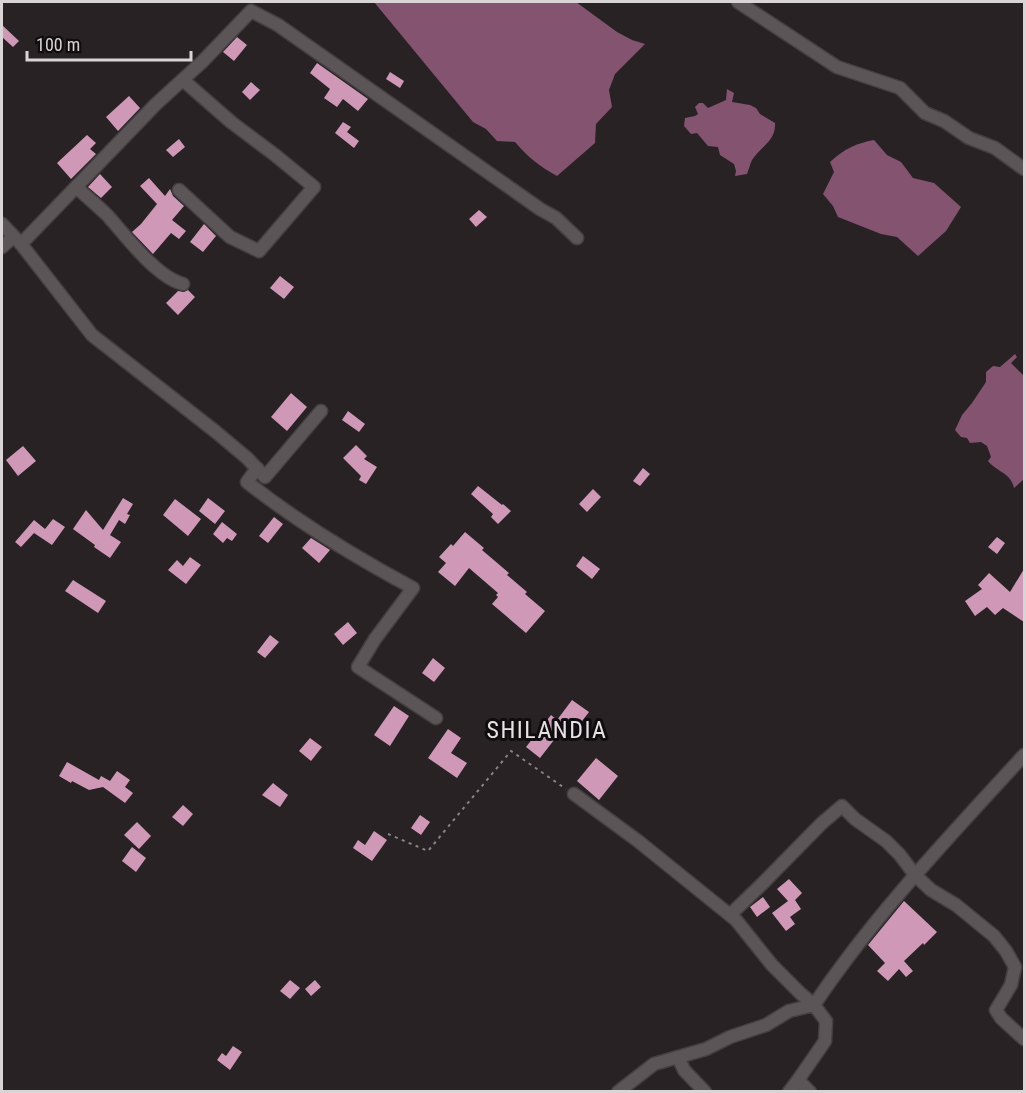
<svg xmlns="http://www.w3.org/2000/svg" width="1026" height="1093" viewBox="0 0 1026 1093" font-family="'Roboto Condensed',sans-serif">
<style>
.water{fill:#84536f}
.building{fill:#cf98b6}
.lines{fill:none;stroke-linecap:round;stroke-linejoin:round}
.minor-casing{stroke:#444042;stroke-width:15}
.path{stroke:#898486;stroke-width:2;stroke-dasharray:3 4.5;stroke-linecap:butt}
.minor{stroke:#5b5558;stroke-width:12}
.labels{text-anchor:middle;stroke-width:6;stroke-linejoin:round;paint-order:stroke}
.quarter-label{font-size:24px;letter-spacing:1.5px;fill:#e8e1e5;stroke:#0f0d0e}
</style>
<rect width="100%" height="100%" fill="#282225"/>
<g class="water">
<path d="M374,2h202l41,30 15,8 13,4 -30,30 -6,16 3,17 -16,17 -1,19 -38,33c-18,-10 -28,-18 -42,-34l-18,-1 -11,-12 -13,-7z"/>
<path d="M727,89l7,4 -2,9 18,3 6,3 4,6 15,9c1,18 -14,23 -23,37 -2,4 -3,9 -5,14l-12,2 1,-5 -2,-7 -14,-9 -2,-8 -10,-1 -11,-13 -6,1 -7,-8 1,-8 10,-2 3,-2 -3,-7 4,-4h4l5,5 18,-8z"/>
<path d="M874,140l13,15 14,7 12,16 21,5 27,24 -15,24 -28,25 -21,-19 -16,-3 -43,-17 -5,-11 -10,-12 11,-22 -4,-10c14,-13 27,-19 44,-22z"/>
<path d="M1015,354l2,3 -6,6 13,13v103l-10,9c-3,-15 -17,-16 -26,-27l3,-4 -4,-11 -6,-4 -11,1 -3,-5 -6,-1 -6,-7 7,-15 10,-12 14,-21v-10l7,-6 7,1z"/>
</g>
<g class="building">
<path d="M2,25l17,16 -6,6 -11,-10z"/>
<path d="M237,37l10,8 -13,16 -11,-9z"/>
<path d="M317,63l51,36 -10,12 -15,-12 -6,8 -13,-9 6,-9 -20,-16z"/>
<path d="M390,72l14,9 -4,7 -14,-9z"/>
<path d="M251,82l9,8 -10,10 -8,-8z"/>
<path d="M129,96l11,12 -22,23 -12,-14z"/>
<path d="M343,122l8,5 -4,5 12,9 -5,7 -19,-15z"/>
<path d="M87,135l9,8 -6,6 6,5 -25,25 -14,-16z"/>
<path d="M179,139l6,8 -12,10 -7,-7z"/>
<path d="M100,174l12,13 -11,11 -13,-11z"/>
<path d="M149,178l16,18 5,-7 3,7 11,10 -12,14 14,11 -7,8 -8,-6 -18,21 -21,-22 9,-8 16,-20 -17,-18z"/>
<path d="M479,210l8,7 -11,10 -7,-8z"/>
<path d="M204,224l12,12 -13,16 -13,-10z"/>
<path d="M280,276l14,11 -10,12 -14,-11z"/>
<path d="M188,290l7,7 -17,18 -12,-12 12,-12 6,1z"/>
<path d="M291,393l16,14 -20,24 -16,-14z"/>
<path d="M348,411l17,13 -6,8 -17,-12z"/>
<path d="M356,445l11,11 -3,3 13,8 -11,17 -7,-4 2,-4 -18,-18z"/>
<path d="M23,446l13,15 -18,15 -12,-16z"/>
<path d="M643,468l7,6 -10,12 -7,-5z"/>
<path d="M478,486l24,19 1,-1 8,7 -13,13 -7,-7 2,-3 -22,-20z"/>
<path d="M593,489l8,8 -14,15 -8,-8z"/>
<path d="M123,498l10,6 -6,10 3,1 -5,9 -6,-4 -9,15 11,7 -11,16 -16,-11 1,-2 -22,-16 13,-19 17,20z"/>
<path d="M208,498l17,13 -10,13 -16,-13z"/>
<path d="M175,499l26,20 -13,17 -25,-21z"/>
<path d="M274,517l9,7 -15,19 -9,-7z"/>
<path d="M53,519l12,8 -13,18 -18,-12 -13,14 -6,-5 19,-22 11,9z"/>
<path d="M222,522l15,12 -5,7 -5,-3 -4,5 -10,-9z"/>
<path d="M465,532l19,16 -2,2 27,23 -2,2 20,17 -2,2 20,17 -19,22 -34,-29 6,-7 -2,-2 2,-2 -29,-25 -14,18 -17,-14 8,-9 -7,-6 12,-13 2,2z"/>
<path d="M997,537l8,6 -8,11 -9,-7z"/>
<path d="M311,538l19,12 -11,13 -17,-15z"/>
<path d="M583,556l17,13 -8,10 -16,-13z"/>
<path d="M190,557l11,8 -15,19 -18,-14 9,-10 6,6z"/>
<path d="M1024,569v53l-21,-14 -8,7 -8,-8 -12,9 -10,-15 17,-12 -4,-4 11,-12 21,19z"/>
<path d="M73,580l33,21 -8,12 -33,-22z"/>
<path d="M348,622l9,11 -14,12 -9,-11z"/>
<path d="M270,635l9,7 -14,16 -8,-6z"/>
<path d="M433,658l12,10 -11,14 -12,-9z"/>
<path d="M572,700l17,12 -13,17 -8,-7 -28,36 -14,-11 25,-32 6,5z"/>
<path d="M394,706l15,10 -19,30 -16,-11z"/>
<path d="M448,729l13,9 -10,15 16,10 -10,15 -29,-20z"/>
<path d="M310,738l12,9 -11,14 -12,-10z"/>
<path d="M596,758l22,18 -19,24 -22,-19z"/>
<path d="M67,762l32,18 2,-4 9,5 7,-10 13,9 -5,7 8,6 -8,10 -22,-16 -14,3 -17,-9 -1,2 -12,-7z"/>
<path d="M273,783l15,12 -8,12 -18,-12z"/>
<path d="M183,805l10,9 -10,12 -11,-9z"/>
<path d="M420,815l10,7 -9,13 -10,-7z"/>
<path d="M137,822l14,14 -12,13 -15,-14z"/>
<path d="M374,831l13,9 -15,21 -19,-13 5,-8 7,5z"/>
<path d="M132,847l14,11 -10,14 -14,-11z"/>
<path d="M789,879l13,14 -7,7 6,9 -11,8 5,7 -9,7 -14,-18 16,-12 -11,-12z"/>
<path d="M763,897l7,10 -13,10 -7,-10z"/>
<path d="M904,901l33,31 -13,13 -1,-2 -19,18 9,10 -7,6 -7,-8 -11,12 -11,-10 8,-8 -17,-18z"/>
<path d="M290,980l10,8 -10,11 -10,-8z"/>
<path d="M315,980l6,7 -10,9 -6,-7z"/>
<path d="M233,1046l9,6 -12,18 -13,-10 5,-7 4,3z"/>
</g>
<g class="lines">
<defs>
<g id="minor">
<path d="M738,2l99,65 63,21 25,25 19,8 25,17 26,10 29,21"/>
<path d="M77,188c10,9 21,18 31,28 18,20 48,61 75,68"/>
<path d="M179,190l51,47 29,14 55,-64 -39,-32 -44,-33 -48,-42"/>
<path d="M2,224l19,20 71,91 124,97 31,26 18,19 56,-66"/>
<path d="M21,244l135,-140 46,-42 49,-51 27,14 262,184 16,9 21,20"/>
<path d="M2,247l11,-10"/>
<path d="M257,468l-10,14c52,41 108,75 166,106l-38,51 -17,28 78,51"/>
<path d="M574,794l64,47 98,79 36,45 28,28 14,12c61,-91 137,-170 210,-250"/>
<path d="M730,915l32,-31 60,-61 20,-17 13,13 31,22 14,14 15,20 16,15 25,15 38,31 12,15 9,16 -4,18 -15,25 5,8 23,21"/>
<path d="M678,1057l6,13 21,22"/>
<path d="M798,1080l12,12"/>
<path d="M618,1092l36,-28 52,-15 24,-12 36,-12 23,-14 25,-6 12,16 -1,20 -27,39 -9,12"/>
</g>
</defs>
<use href="#minor" class="minor-casing"/>
<path class="path" d="M388,834l40,17 83,-100 55,38"/>
<use href="#minor" class="minor"/>
</g>
<g class="labels">
<g class="quarter-label">
<text x="547" y="738">SHILANDIA</text>
</g>
</g>
<rect width="1026" height="1093" fill="none" stroke="#d9d5d7" stroke-width="6"/>
<path d="M27 51v9h164v-9" fill="none" stroke="#d9d5d7" stroke-width="3"/>
<text x="36" y="51" font-size="18" fill="#d9d5d7" stroke="#0f0d0e" stroke-width="4.5" paint-order="stroke">100 m</text>
</svg>
